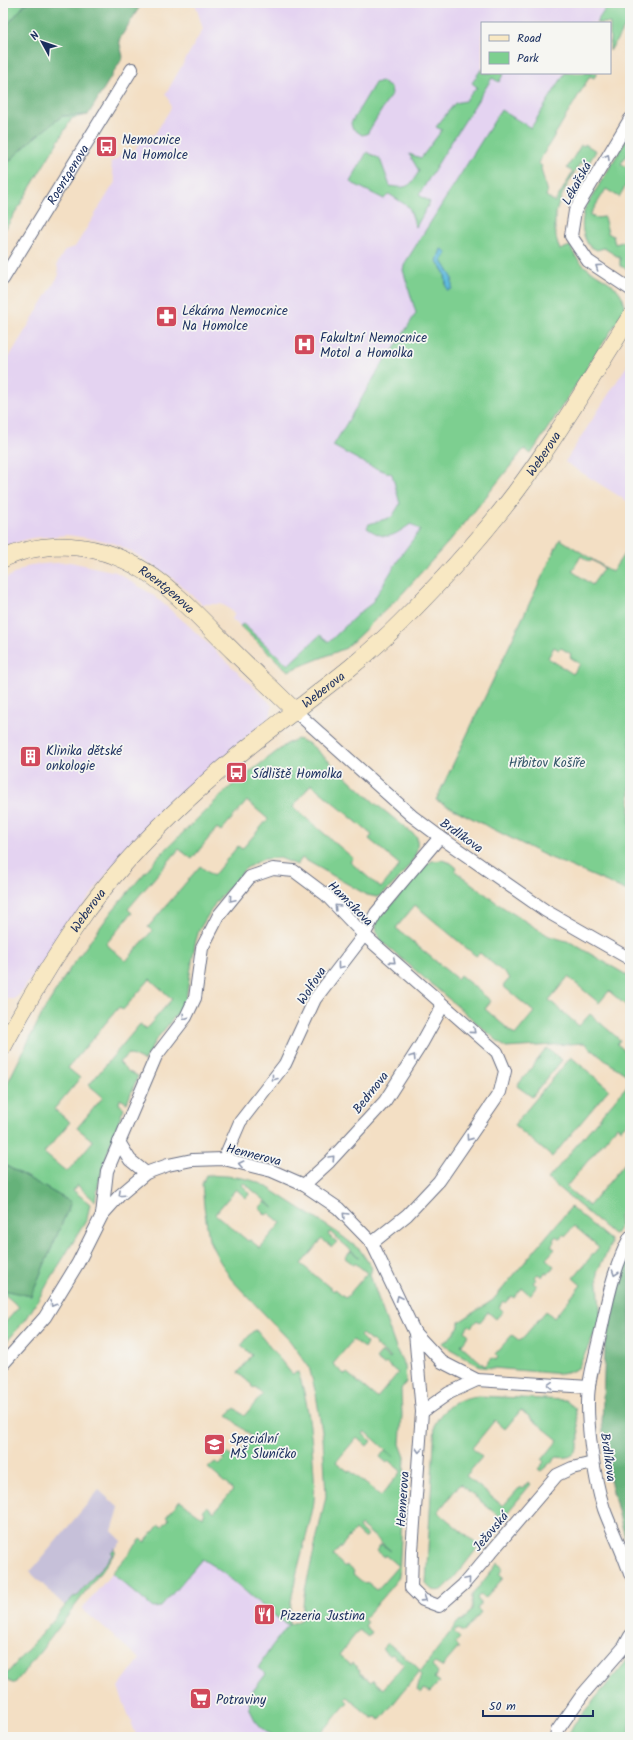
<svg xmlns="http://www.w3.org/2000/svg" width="633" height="1740" viewBox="0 0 633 1740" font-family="Kalam,sans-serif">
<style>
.built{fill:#e4d3f1}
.industrial{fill:#c6c0d9}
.green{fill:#7dcf90;stroke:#4c7f77;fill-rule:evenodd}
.forest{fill:#66b27a;stroke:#40706c}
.water{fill:#5fbbdd;stroke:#3d759e}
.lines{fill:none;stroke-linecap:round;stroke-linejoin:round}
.street-casing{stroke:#676d82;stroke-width:14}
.secondary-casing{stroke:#676d82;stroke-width:18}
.street{stroke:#fff;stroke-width:12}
.secondary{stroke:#f8e8c3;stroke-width:17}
.oneway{stroke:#8d97ae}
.labels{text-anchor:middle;stroke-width:3.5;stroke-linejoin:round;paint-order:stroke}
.poi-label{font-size:13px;fill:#1b2f5e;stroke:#f6f6f2;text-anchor:start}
.street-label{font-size:13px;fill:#1b2f5e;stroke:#f6f6f2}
.park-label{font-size:13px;fill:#34576a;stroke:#f6f6f2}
</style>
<rect width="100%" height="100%" fill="#f6f6f2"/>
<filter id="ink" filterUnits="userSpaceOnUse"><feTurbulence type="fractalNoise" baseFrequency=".025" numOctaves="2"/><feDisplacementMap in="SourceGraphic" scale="8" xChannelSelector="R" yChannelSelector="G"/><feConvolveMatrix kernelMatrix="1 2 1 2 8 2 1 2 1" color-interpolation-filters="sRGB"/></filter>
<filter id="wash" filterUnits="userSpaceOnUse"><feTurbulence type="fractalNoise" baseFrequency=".012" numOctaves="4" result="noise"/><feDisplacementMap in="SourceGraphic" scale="16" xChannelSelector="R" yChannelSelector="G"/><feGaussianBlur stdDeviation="0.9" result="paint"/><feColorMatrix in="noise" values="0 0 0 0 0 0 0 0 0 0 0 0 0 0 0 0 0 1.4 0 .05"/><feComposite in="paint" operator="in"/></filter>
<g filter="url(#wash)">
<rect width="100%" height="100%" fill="#f3dfc4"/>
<g class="built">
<path d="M195,3h414l-13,20h-114v50h83l-42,68 -62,387 -59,66 -56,54 -58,23 -56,-52 3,-5 -8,-7 -6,-3h-19l-32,-28 -36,-23 -20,-10 -18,-4 -29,-4 -35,3 -29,8v-179l56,-92 -2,-11 8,-14 10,-3 40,-65 -5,-20 6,-2 4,-5 13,-2 10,-16 12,-3 16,-26 -3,-11 -3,-2 38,-66z"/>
<path d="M630,361v142l-65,-41z"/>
<path d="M70,562l46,10 37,23 34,29 81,77 4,5 -1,8 -2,4 -113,99 -46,52 -91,126 -5,4h-11v-419l27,-15z"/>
<path d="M202,1559l24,15 52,45 11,6 -17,21 -14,22 8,6 -17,24 1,12 11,17 14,10h-138l-19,-49 22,-29 -58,-50 30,-36 41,35h7z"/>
</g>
<path class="industrial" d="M99,1490l20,18 -7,23 10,10 -10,11 1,2 -38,44 -1,-1 -9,9 -35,-34z"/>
<g class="green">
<path d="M3,3h23l-23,27z"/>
<path d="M609,3h21v15l-20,33v-28h-14z"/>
<path d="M482,68v5h22l-5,9 -7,-4 -47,74 -26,43 11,7 -14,25 -7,-20 -20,-13 -5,5 -34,-17 17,-30 13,7 10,27c18,3 20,1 29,-15l-10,-17 12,4 21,-28 -6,-3 19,-24 10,-2 12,-14 -5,-4z"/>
<path d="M565,73h32l-3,5 -4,-2 -52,87 4,3 -1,2 6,25 -1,3 9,6 18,-30 -6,-4 14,-23 3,1 1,-2 11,7 -8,13 -8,-1c-17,30 -34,52 -20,87l10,-4c4,9 9,16 17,22 16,12 40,19 37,43l-93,143 -7,-5 -63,79 -59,66 -56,54 -58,23 -48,-45 3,-2 45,41 32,-30 9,7 30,-29 12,-9 31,-50 18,-24 -9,-6c-19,12 -23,18 -44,4l2,-4 23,-7 8,-13 -8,-30 -22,-8 -37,-20 54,-90 4,-2 25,-41 -13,-43 2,-7 96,-153 30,18zM444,250l3,3 -5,8 11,20 -7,6 -1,-13 -6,-9z"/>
<path d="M381,81l10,7 1,5 -25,41 -5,1 -10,-7 -1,-5 24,-40z"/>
<path d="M88,115l-16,3 -69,115v-66l31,-29 28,-22z"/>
<path d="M630,134v15l-9,15 9,5v9l-11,19 -13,-8 -16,26 6,3 8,-1 4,16 5,3 2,8 15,-4v30l-10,-4v-8l-16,-10 -7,2 -8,-4c-8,-13 -8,-23 -4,-38z"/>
<path d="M560,539l52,33 18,-27v347l-86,-37 -108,-55zM581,556l9,6 2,-2 12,8 -12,17 -20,-14zM554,647l5,3 2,-2 10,6 -1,3 10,7 -7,10 -25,-16z"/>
<path d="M298,739l12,5 66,60 41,33c0,5 1,10 -1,16 -4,12 -28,40 -39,44l-10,-2 -65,-37 -5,7 -17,-7 -16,1 -9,4 -10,6 -29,33 -17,28 -4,14 -10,60 -30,37 -11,20 -15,-7 -10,8 10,10 9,4 -11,27 -7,-4 -1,5 5,4c-12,31 -23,59 -29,93l-18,-16 -4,5 17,14 -3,15 -60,99 -24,28v-21l16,-18 -16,-14v-3l28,6 40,-94 -68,-38v-72l41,-82 25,-40 43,-59 47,-55 71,-69 58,-44zM311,784l61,51 -3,4 31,26 -19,23 -31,-26 3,-4 -60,-51zM247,801l21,18 -26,30 -4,-3 -25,30 -13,-10 -52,61 4,4 -26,30 -20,-17 26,-31 -4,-4 51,-60 13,10 25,-31 4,3zM150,979l22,20 -26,30 -6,-5 -51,61 14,12 -26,31 16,13 -26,31 -23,-19 26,-31 -16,-13 26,-31 -12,-10 25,-30 3,1 -2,-2 25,-30 4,3z"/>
<path d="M442,860l9,3 6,5 -2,3 46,35 48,30 21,6 60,35v32l-21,-18 -10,12 -31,-26 -19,23 30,26 11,-12 30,26 -3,4 13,11v24l-3,-4 -21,-14 -22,-18 -78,5 -126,-108c-5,-10 -5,-17 -2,-28l5,3 41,-49 8,-5zM415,905l61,51 4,-3 30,25 -7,8 31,26 -19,23 -30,-26 6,-8 -31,-26 -3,4 -61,-51z"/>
<path d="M547,1048l15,12 -30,37 -15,-11z"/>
<path d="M571,1057l38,32 -57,68 -38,-32z"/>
<path d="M630,1082v37l-9,10 -4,-3 -51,61 23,19 41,-49v39l-11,20 1,10 -4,7 -3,1 -65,-55z"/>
<path d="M206,1175c21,1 39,1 58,10l74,48 22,17 12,18 -2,7 27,76 8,15 1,16 -5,7 1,26 -2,29 5,13 -6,119 -2,4 -33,39 3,4 -2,3 7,6 -4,5 -9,-7 -20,25 12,10 1,-2 8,7 -1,2 12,10 2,-2 10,9 21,-25 -12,-10 -2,2 -8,-7 6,-6 28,23 4,6 38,-50 5,-1 9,-12v-14l26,-32 5,6 -4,5 4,4 -17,20 -6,-3 -3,3 4,6 -4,5 4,3 -17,20 -7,-3 -3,3 6,6 -5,5 4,4 -17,20 -7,-4 -3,3 6,7 -4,5 5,4 -9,10 -7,-3 -2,4 -4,-3 4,-16 -2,-2 -39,48 -4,-3 -4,1 -25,-21 -2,2 3,3 -30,35h-43l-14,-10 -6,-7 -5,-10 -1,-14 17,-22 -8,-6 14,-22 16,-21c-30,-19 -54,-48 -86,-66l-41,48 -8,1 -41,-35 29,-34 4,3 14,-17 3,2 7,-8 -3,-2 14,-16 22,16 3,-4 -2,-2 4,-5 7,6 19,-22 -25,-22 7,-6 5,3 4,-5 -2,-2 5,-5 7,6 18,-22 -25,-22 8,-7 9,8 19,-22 -8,-7 -1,1 -3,-2 1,-1 -14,-12 14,-18 -11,-9 11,-14 4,-2 36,44 6,-2c10,28 13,58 15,87 1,17 3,33 0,49 -8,39 -23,77 -24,117l13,-6 2,-24 22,-99 -3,-58 -7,-44 -7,-27 -19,-26 -59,-62 -13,-21 -9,-18 -5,-34 -2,-22zM244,1183l30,25 -9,-6 -6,6 7,7 3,-2 12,10 -21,25 -10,-8 -2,1 -33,-27 21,-25 10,9 4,-5 -8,-8zM330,1232l30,26 -9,-7 -6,7 8,6 2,-1 12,10 -21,25 -11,-9 -1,2 -33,-27 21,-25 10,8 5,-5 -9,-7zM362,1334l9,7 1,-1 4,4 -1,1 16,12 -1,1 -8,-6 -6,7 8,6 2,-2 12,10 -21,25 -30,-25 -2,2 -12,-11 20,-24 11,8 3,-5 -7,-7zM365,1431l29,26 -9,-7 -5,7 7,6 2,-2 12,10 -20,25 -31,-25 -1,1 -13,-10 21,-25 10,9 4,-5 -8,-7zM361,1525l30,26 -10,-7 -5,7 8,6 1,-2 13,11 -21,24 -10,-8 -2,2 -12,-10 1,-3 -8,-6 -1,2 -12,-11 22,-26 9,8 3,-3 -8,-7z"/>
<path d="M571,1207l39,33 1,4 -14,28 4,48 -23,48 -8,4 -8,2 -80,-7 -32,-18 -8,-6 6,-3 11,-14v-4l34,-22zM574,1226l25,21 -26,31 8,7 -27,33 -8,-7 -26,30 -8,-6 -17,19 3,3 -2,3 -4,-2 -7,8 -24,-21 8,-10 -4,-4 4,-6 2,2 6,-7 3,2 8,-10 8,7 7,-8 -4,-4 4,-6 2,2 6,-7 3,2 8,-10 8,7 7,-9 -4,-3 3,-4 -1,-2 3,-3 4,3 3,-5 3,2 6,-8 -8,-7 9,-10 -4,-3 3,-5 -1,-1 3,-4 4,3 3,-5 2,2z"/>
<path d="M478,1396l87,4 10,8c3,17 13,55 -18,49l-16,14 -3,-2 6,-7 -2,-2 16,-20 -37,-30 -16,19 -10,-9 -23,28 10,9 -16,19 37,30 17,-19 2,2 6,-7 3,2 -29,35 -42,-35 -22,28 41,34c-7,9 -29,38 -36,43 -7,4 -13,0 -17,-5l9,-160c8,-17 23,-26 43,-28z"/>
<path d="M115,1548v5c-33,43 -65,88 -100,130h-3l-8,-6 70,-81 2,1 37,-43 -2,-2z"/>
<path d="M630,1654v83h-63l7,-13 51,-61z"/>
</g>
<g class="forest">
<path d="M26,3h116l-23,37 4,17 -35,58 -26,1 -28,22 -31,29v-137z"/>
<path d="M3,1164l68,38 -40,94 -28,-6z"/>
<path d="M630,1256v301l-20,-77 -8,-56 3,-76 14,-67z"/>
</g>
<path class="water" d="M441,249l3,1 3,3 -5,8 10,16v12l-5,1 -2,-16 -8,-13z"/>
</g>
<g filter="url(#ink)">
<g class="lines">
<defs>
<g id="street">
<path d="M630,119l-55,92 -4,25 17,25 42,28"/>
<path id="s1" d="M3,279l129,-210"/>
<path d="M295,711l117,105 28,21 106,74 84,48"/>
<path d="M119,1142l11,18 16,13"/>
<path d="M224,1159l16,-37 45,-58 30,-65 49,-64 12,-22 64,-76"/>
<path d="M304,1185l25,-23 56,-61 37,-58 21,-38"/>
<path d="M102,1215l5,-44 49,-115 30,-39 9,-19 7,-50 17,-33 31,-38 23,-8 21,2 32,24 38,40 133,117 8,19 -5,21 -61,89 -32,34 -35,28"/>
<path d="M630,1237c-14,26 -21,55 -27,84 -4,21 -11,43 -14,65 -4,31 5,93 15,123 8,22 19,42 26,65"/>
<path d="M415,1333l27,29 35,18 112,7"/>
<path d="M3,1364l42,-47 33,-54 24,-48 18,-20 26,-22 22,-8 24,-5 32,-1 48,12 32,14 34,23 34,35 43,90 7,79 -10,139 -1,37 12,12 16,6 24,-21 94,-110 15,-7 21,-5"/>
<path d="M422,1412l27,-19 28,-13"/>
<path d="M556,1737l1,-6 26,-37 41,-47 6,-11"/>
</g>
<g id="secondary">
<path id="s2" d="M3,559c17,-9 37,-12 56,-13 81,0 122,54 175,106 20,20 41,39 61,59"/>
<path id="s3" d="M3,1047c25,-47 53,-93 84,-137 35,-47 76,-89 120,-128 62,-57 136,-101 195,-161 40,-40 79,-83 113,-128 42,-56 77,-117 115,-176"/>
</g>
</defs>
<use href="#street" class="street-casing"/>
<use href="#secondary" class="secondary-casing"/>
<use href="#street" class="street"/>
<use href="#secondary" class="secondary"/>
</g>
<defs><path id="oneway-chevron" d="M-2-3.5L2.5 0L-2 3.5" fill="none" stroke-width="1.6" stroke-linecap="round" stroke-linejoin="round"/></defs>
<g class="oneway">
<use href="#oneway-chevron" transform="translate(607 157) rotate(-59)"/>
<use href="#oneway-chevron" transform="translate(598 267) rotate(-146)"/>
<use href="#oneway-chevron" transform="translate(232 899) rotate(130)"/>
<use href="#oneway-chevron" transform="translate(337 907) rotate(-134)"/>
<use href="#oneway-chevron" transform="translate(393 961) rotate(41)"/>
<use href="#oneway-chevron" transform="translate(340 966) rotate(128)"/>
<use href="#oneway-chevron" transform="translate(185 1017) rotate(123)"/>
<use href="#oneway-chevron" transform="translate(473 1031) rotate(41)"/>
<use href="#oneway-chevron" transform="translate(413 1057) rotate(-57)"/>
<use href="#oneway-chevron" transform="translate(274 1078) rotate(128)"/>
<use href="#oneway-chevron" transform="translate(469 1138) rotate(125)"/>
<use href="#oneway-chevron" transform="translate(332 1158) rotate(-47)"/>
<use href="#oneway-chevron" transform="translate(241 1164) rotate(-167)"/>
<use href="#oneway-chevron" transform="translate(121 1194) rotate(137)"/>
<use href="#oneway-chevron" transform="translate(345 1215) rotate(-135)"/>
<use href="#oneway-chevron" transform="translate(615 1273) rotate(109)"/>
<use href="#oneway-chevron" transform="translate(399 1298) rotate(-115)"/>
<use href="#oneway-chevron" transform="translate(53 1304) rotate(121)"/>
<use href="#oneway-chevron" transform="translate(550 1385) rotate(-177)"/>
<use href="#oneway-chevron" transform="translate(419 1450) rotate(94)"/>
<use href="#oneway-chevron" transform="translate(468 1580) rotate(-50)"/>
<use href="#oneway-chevron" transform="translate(424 1599) rotate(33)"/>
</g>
</g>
<defs>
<symbol id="bus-square" viewBox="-11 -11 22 22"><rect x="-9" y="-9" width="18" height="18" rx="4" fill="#d1495b" stroke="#f6f6f2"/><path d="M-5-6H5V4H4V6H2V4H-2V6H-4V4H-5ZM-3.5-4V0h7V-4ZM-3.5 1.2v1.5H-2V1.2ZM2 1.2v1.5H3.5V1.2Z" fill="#fff"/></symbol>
<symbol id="pharmacy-square" viewBox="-11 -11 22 22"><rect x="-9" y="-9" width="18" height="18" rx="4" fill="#d1495b" stroke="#f6f6f2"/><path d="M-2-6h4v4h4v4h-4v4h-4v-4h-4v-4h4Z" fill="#fff"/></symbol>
<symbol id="hospital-square" viewBox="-11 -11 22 22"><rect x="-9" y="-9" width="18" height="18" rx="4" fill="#d1495b" stroke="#f6f6f2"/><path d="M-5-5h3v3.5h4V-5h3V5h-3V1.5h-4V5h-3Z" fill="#fff"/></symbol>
<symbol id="building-square" viewBox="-11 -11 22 22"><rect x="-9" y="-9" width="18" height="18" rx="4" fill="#d1495b" stroke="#f6f6f2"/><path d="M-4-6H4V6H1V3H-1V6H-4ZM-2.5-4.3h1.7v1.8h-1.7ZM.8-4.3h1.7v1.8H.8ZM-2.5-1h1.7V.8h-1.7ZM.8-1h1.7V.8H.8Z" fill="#fff"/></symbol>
<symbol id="school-square" viewBox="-11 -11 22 22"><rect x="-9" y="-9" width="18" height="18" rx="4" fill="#d1495b" stroke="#f6f6f2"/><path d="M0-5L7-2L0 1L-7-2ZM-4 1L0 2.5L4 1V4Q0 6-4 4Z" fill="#fff"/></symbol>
<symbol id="restaurant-square" viewBox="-11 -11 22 22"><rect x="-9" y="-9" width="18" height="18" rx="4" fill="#d1495b" stroke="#f6f6f2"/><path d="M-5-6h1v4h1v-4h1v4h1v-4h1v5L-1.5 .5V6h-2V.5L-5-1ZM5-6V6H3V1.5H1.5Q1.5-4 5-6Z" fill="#fff"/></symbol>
<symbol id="supermarket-square" viewBox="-11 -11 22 22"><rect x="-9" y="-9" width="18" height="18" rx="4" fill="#d1495b" stroke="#f6f6f2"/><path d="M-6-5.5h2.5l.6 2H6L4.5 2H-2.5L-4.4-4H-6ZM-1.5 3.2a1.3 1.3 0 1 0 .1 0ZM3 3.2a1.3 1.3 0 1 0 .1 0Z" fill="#fff"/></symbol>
</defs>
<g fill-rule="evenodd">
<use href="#bus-square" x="94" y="134" width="25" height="25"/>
<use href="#pharmacy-square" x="154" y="304" width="25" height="25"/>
<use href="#hospital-square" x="292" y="332" width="25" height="25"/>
<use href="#building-square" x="18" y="744" width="25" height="25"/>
<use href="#bus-square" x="224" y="760" width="25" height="25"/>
<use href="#school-square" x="202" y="1432" width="25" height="25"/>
<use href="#restaurant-square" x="252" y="1602" width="25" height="25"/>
<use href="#supermarket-square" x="188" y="1686" width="25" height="25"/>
</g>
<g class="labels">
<g class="poi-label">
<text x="122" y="144">Nemocnice<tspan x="122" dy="15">Na Homolce</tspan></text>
<text x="182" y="315">Lékárna Nemocnice<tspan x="182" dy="15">Na Homolce</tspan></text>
<text x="320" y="342">Fakultní Nemocnice<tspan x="320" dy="15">Motol a Homolka</tspan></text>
<text x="46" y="755">Klinika dětské<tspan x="46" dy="15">onkologie</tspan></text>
<text x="252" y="778">Sídliště Homolka</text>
<text x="230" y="1443">Speciální<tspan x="230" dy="15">MŠ Sluníčko</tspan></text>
<text x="280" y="1620">Pizzeria Justina</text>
<text x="216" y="1704">Potraviny</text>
</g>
<g class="street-label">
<text dy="5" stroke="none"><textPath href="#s1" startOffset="123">Roentgenova</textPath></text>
<text transform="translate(576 183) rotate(-61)" y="5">Lékařská</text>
<text dy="5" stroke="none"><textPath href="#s3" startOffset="809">Weberova</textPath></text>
<text dy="5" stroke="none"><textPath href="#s2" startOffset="177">Roentgenova</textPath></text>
<text dy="5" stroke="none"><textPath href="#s3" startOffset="485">Weberova</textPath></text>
<text transform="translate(462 835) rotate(35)" y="5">Brdlíkova</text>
<text transform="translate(351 903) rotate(45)" y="5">Hamsíkova</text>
<text dy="5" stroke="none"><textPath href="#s3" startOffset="161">Weberova</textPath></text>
<text transform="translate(311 985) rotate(-57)" y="5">Wolfova</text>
<text transform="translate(370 1092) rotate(-52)" y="5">Bedrnova</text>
<text transform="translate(254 1154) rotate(14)" y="5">Hennerova</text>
<text transform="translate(609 1457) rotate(82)" y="5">Brdlíkova</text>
<text transform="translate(402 1499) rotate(-86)" y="5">Hennerova</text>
<text transform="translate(490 1531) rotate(-50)" y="5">Ježovská</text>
</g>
<g class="park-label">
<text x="547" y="767">Hřbitov Košíře</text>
</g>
</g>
<rect width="633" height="1740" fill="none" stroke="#f6f6f2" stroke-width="16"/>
<rect x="481" y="22" width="130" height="52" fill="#f6f6f2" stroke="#9ea6b7"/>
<rect x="489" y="35" width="20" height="6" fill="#f8e8c3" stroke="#9ea6b7"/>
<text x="517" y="42" font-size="12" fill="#1b2f5e">Road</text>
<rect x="489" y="52" width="20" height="12" fill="#7dcf90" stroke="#9ea6b7"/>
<text x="517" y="62" font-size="12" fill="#1b2f5e">Park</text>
<g transform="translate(42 42) rotate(310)" stroke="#f6f6f2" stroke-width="3" paint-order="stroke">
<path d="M0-3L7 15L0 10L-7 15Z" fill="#1b2f5e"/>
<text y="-6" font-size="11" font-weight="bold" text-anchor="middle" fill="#1b2f5e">N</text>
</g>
<path d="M483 1710v6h110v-6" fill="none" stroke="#1b2f5e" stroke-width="2"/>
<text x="489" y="1710" font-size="12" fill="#1b2f5e" stroke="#f6f6f2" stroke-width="3" paint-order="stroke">50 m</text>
</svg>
